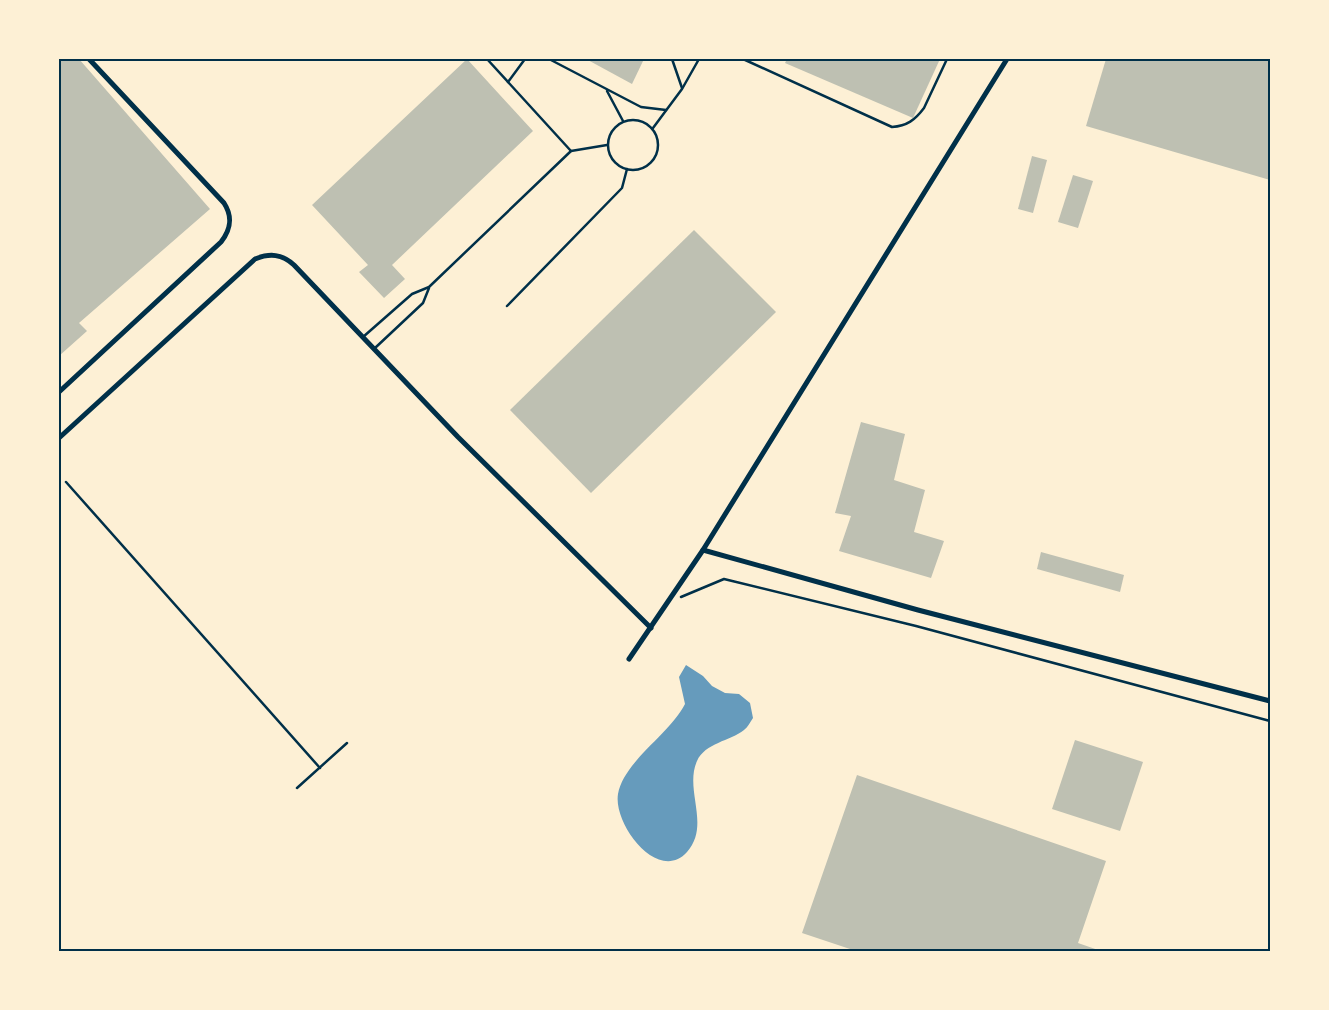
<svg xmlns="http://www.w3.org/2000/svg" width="1329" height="1010" viewBox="0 0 1329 1010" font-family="Spectral,serif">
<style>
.water{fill:#669bbc}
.building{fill:#bec0b2}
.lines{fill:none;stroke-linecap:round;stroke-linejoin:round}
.path{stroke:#003049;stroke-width:2.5}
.service{stroke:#003049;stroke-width:2.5}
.minor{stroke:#003049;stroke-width:5}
.neatline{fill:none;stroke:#003049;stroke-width:2}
</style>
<rect width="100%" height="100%" fill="#fdf0d5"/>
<path class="water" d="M686,665l17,11 9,10 13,7 14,1 11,9 3,15c-3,4 -5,9 -9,12 -14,11 -39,13 -47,31 -13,29 14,64 -10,91 -29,32 -74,-28 -69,-58 6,-33 52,-60 67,-90l-6,-27z"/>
<g class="building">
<path d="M59,59h20l131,150 -131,114 8,8 -28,25z"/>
<path d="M467,59l66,72 -141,134 13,14 -21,19 -25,-26 9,-7 -56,-60z"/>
<path d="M586,59h58l-12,25z"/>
<path d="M787,59h153l-27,59 -128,-55z"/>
<path d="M1106,59h164v121l-184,-54z"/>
<path d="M1032,156l15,4 -14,53 -15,-4z"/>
<path d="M1073,175l20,6 -15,47 -20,-6z"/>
<path d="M694,230l82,82 -185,181 -81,-83z"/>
<path d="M861,422l44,12 -11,46 31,10 -11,42 30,9 -13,37 -92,-27 12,-35 -16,-3z"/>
<path d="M1041,552l83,23 -4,17 -83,-23z"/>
<path d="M1075,740l68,22 -23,69 -68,-22z"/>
<path d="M857,775l249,86 -28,82 23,8h-251v-2l-48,-16z"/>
</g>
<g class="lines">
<path class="path" d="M681,597l43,-18 192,47 354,95"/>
<g class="service">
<path d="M487,59l84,92"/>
<path d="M549,59l92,48 25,3"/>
<path d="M672,59l10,29"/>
<path d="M743,59l149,68c15,-1 23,-7 32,-19l23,-49"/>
<path d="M508,82l17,-23"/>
<path d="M607,91l16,30"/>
<circle cx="633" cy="145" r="25"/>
<path d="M653,128l29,-39 17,-30"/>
<path d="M507,306l115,-118 5,-19"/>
<path d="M363,337l49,-43 17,-7 142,-136 36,-6"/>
<path d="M375,348l48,-45 6,-15"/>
<path d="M66,482l254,286"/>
<path d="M297,788l50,-45"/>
</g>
<g class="minor">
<path d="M59,392l162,-150c10,-13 12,-25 3,-39l-135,-144"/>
<path d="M59,438l196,-179c15,-6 27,-5 39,6l164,172 193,191"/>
<path d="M703,550l215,60 352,91"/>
<path d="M629,659l74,-109 304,-491"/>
</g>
</g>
<rect width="1329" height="1010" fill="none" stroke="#fdf0d5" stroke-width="120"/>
<rect x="60" y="60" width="1209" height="890" class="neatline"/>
</svg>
